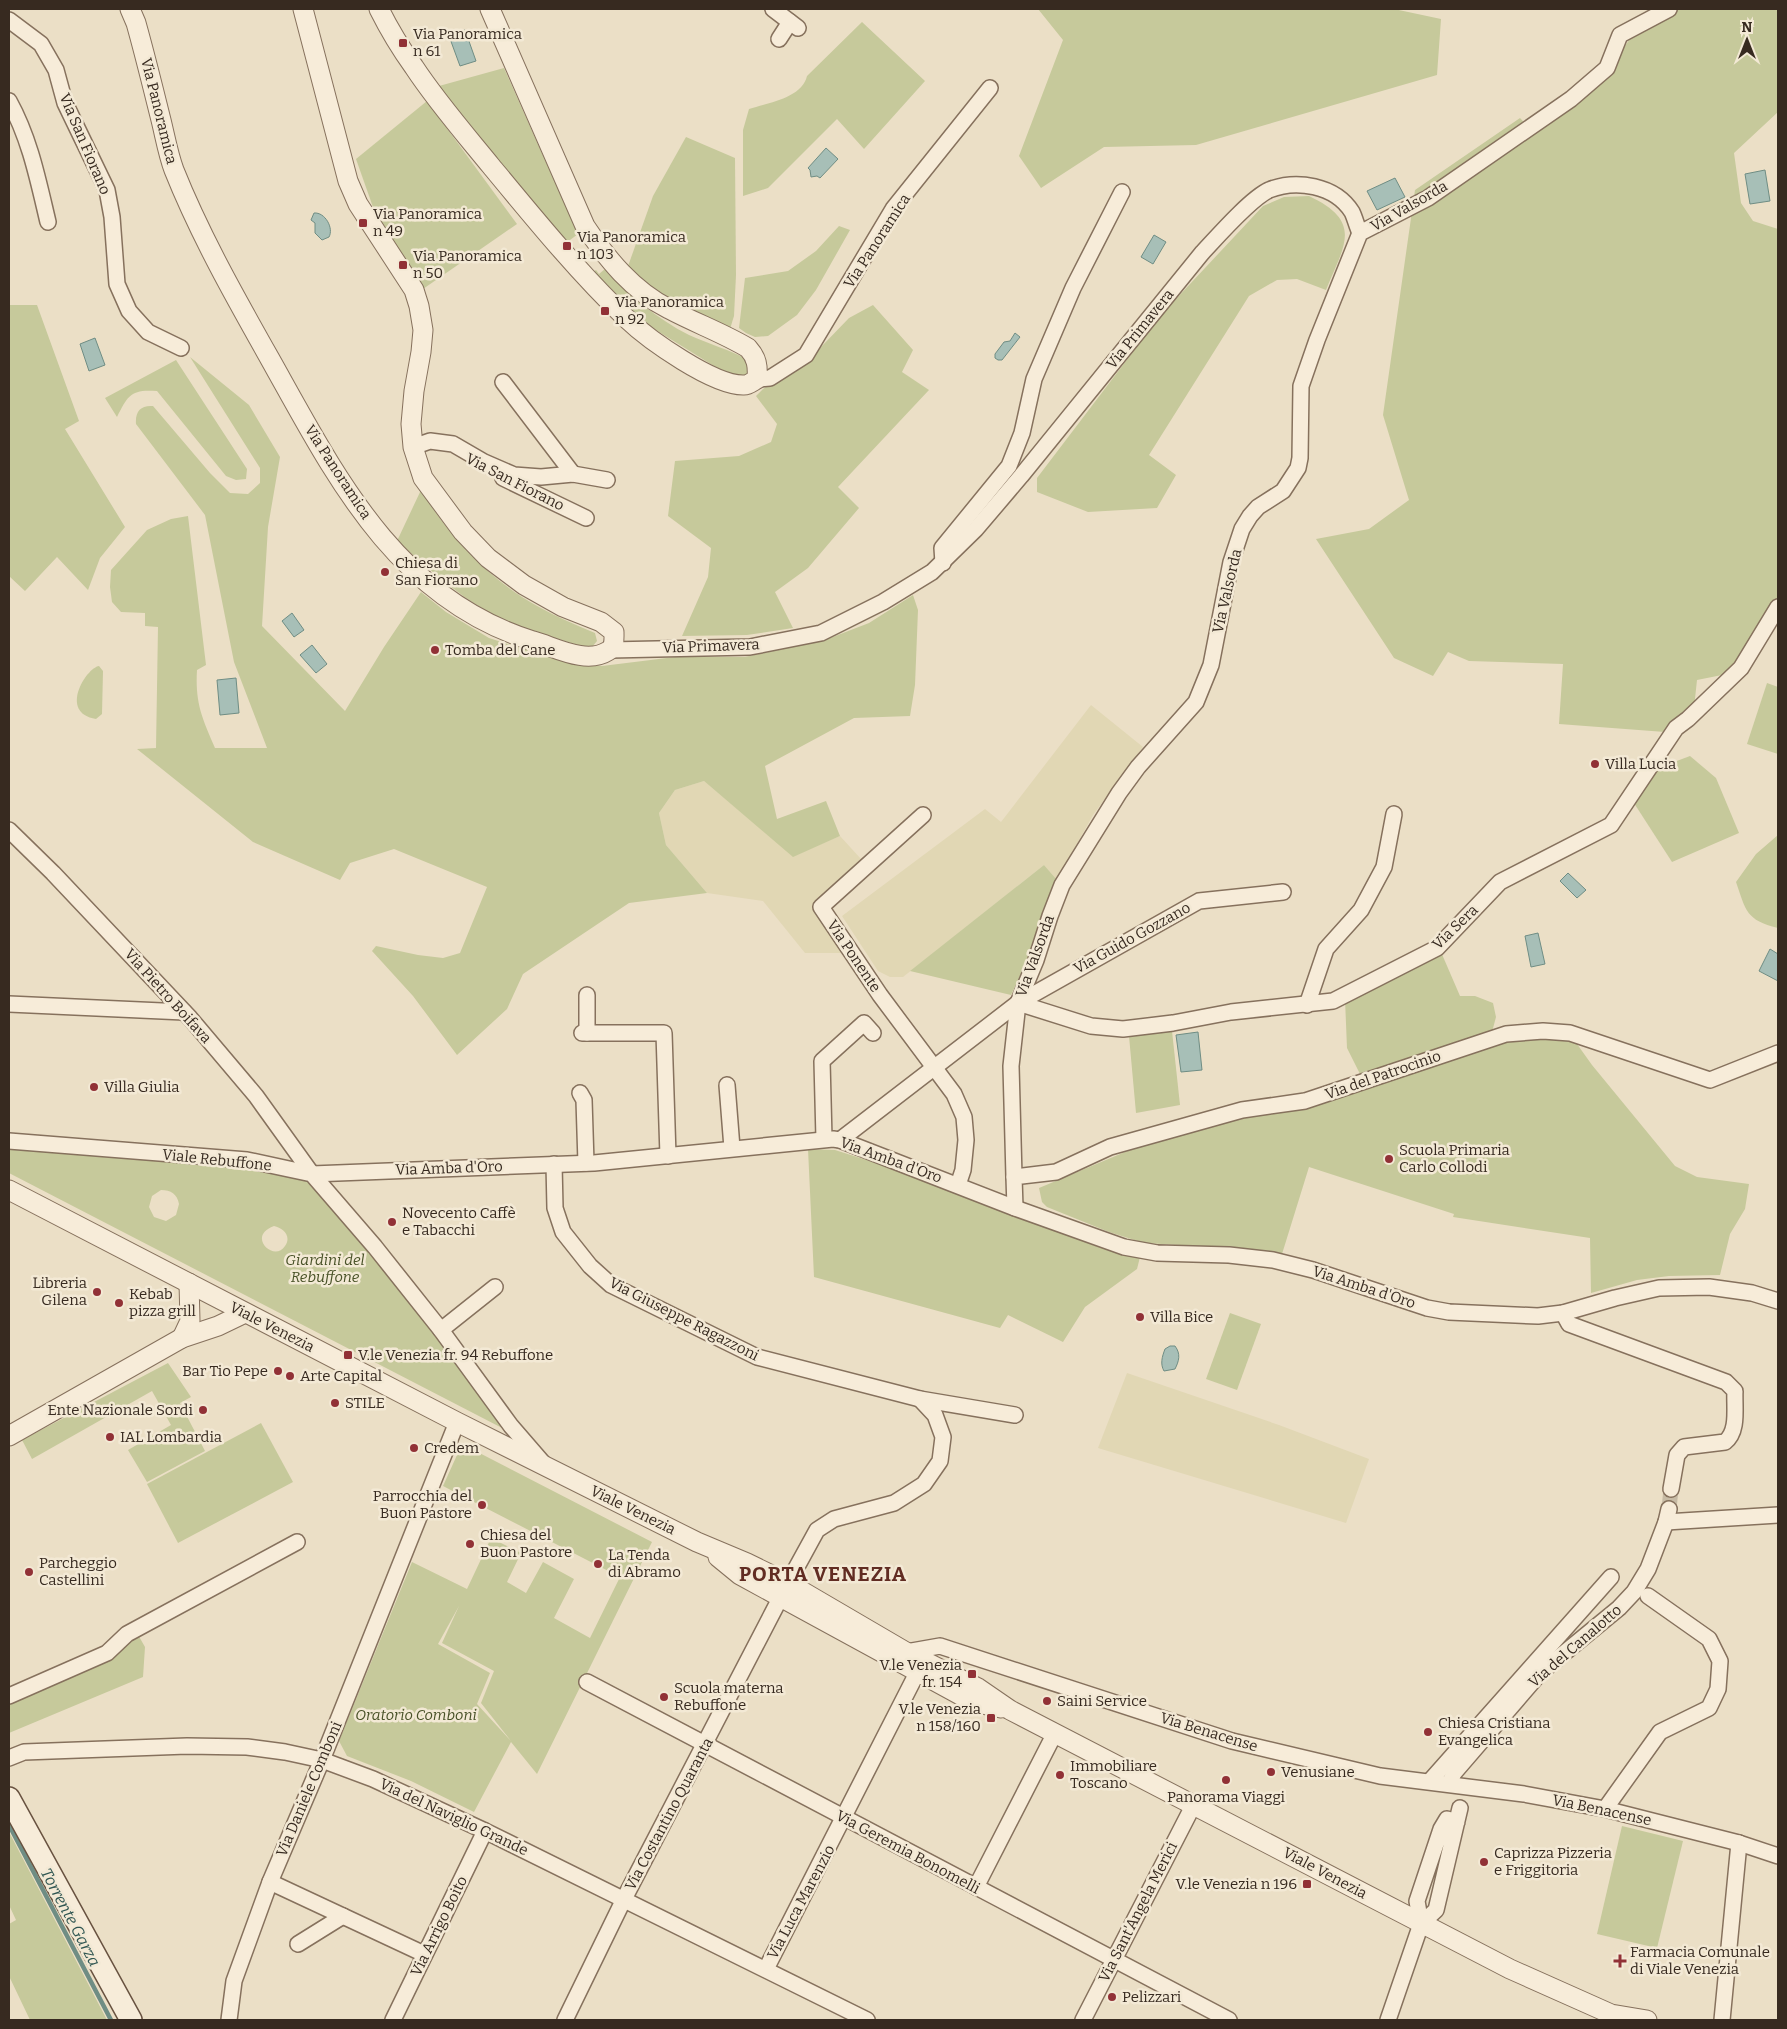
<svg xmlns="http://www.w3.org/2000/svg" width="1787" height="2029" viewBox="0 0 1787 2029" font-family="Bitter,serif">
<style>
.farmland{fill:#e1d7b4}
.green{fill:#c6c99b;fill-rule:evenodd}
.water{fill:#a7bfb7;stroke:#6f8d84}
.lines{fill:none;stroke-linecap:round;stroke-linejoin:round}
.stream{stroke:#6f8d84;stroke-width:4.5}
.minor-tunnel{stroke:#c7bba5;stroke-width:15;stroke-dasharray:15 8;stroke-linecap:butt}
.minor-casing{stroke:#86715d;stroke-width:18}
.tertiary-casing{stroke:#86715d;stroke-width:21}
.secondary-casing{stroke:#685240;stroke-width:24}
.minor{stroke:#f7ecd9;stroke-width:15}
.tertiary{stroke:#f7ecd9;stroke-width:19}
.secondary{stroke:#f7ecd9;stroke-width:21}
.poi-dot{fill:#913136;stroke:#f3e9d5;stroke-width:2}
.labels{text-anchor:middle;stroke-width:5;stroke-linejoin:round;paint-order:stroke}
.poi-label{font-size:15px;fill:#372a20;stroke:#f3e9d5;text-anchor:start}
.street-label{font-size:15px;fill:#372a20;stroke:#f3e9d5}
.park-label{font-size:15px;font-style:italic;fill:#495228;stroke:#f3e9d5}
.water-label{font-size:16px;font-style:italic;fill:#305652;stroke:#f3e9d5}
.district-label{font-size:20px;font-weight:bold;letter-spacing:1px;fill:#612c22;stroke:#f3e9d5}
</style>
<rect width="100%" height="100%" fill="#ebdfc6"/>
<g class="farmland">
<path d="M1091,705l52,42 -50,68 -36,65 -13,-15 -141,112h-13l-12,-6 -36,-55 143,-107 16,13z"/>
<path d="M704,781l89,75 47,-20 21,23 -47,45 34,49h-43l-42,-52 -56,-8 -41,-48 -7,-32 16,-23z"/>
<path d="M1127,1373l152,52 90,34 -23,64 -248,-75z"/>
</g>
<g class="green">
<path d="M1038,9h356l47,10 -4,56 -241,70 -92,2 -63,41 -22,-32 44,-116z"/>
<path d="M1675,9h103v103l-44,41 7,50 12,18 25,8v370l-42,65 -14,11 -25,5 -3,28 -29,24 -106,-8 4,-60 -94,-3 -21,-9 -15,24 -39,-18 -78,-119 53,-10 40,-29 -26,-85 32,-225 105,-72 15,16 68,-58 32,-44z"/>
<path d="M862,22l63,59 -61,68 -27,-30 -69,69 -25,8v-66l6,-21c19,-6 53,-11 58,-33z"/>
<path d="M504,68l74,166 -8,6 2,4 -3,2 -41,-48 -89,-112z"/>
<path d="M427,101l90,123 -94,65 -49,-79 -18,-51z"/>
<path d="M686,137l49,21 1,117 -2,41 -4,13 -67,-33 -36,-27 26,-73z"/>
<path d="M1309,196c55,26 35,49 17,94l-29,-11 -20,1 -28,16 -100,159 27,20 -19,33 -69,4 -51,-20v-14l124,-163 102,-109 21,-9z"/>
<path d="M839,226l11,4 -34,60 -19,25 -29,21 -13,1 -9,-4 -7,-5 6,-50 43,-7 28,-20z"/>
<path d="M605,269c24,26 52,50 84,66 20,9 41,15 60,25l3,7 -4,8 -5,2 -21,-6 -71,-44 -20,-14 -39,-40 4,-3 3,4z"/>
<path d="M9,305h28l42,116 -14,8 60,98 -25,31 -12,32 -31,-33 -32,34 -16,-15z"/>
<path d="M873,305l40,45 -11,22 27,18 -91,97 21,21 -51,60 -33,24 18,36 -46,7 -65,1 26,-59 3,-29 -43,-32 7,-55 64,-5 32,-14 6,-18 -21,-28 7,-7 57,-41 29,-30z"/>
<path d="M190,357l59,48 31,52 -12,70 -6,99 83,85 39,-64 37,-55 25,20 43,26 76,24 37,4 73,-9h70l80,-17 44,-17 44,-28 5,15 -3,75 -5,31 -56,2 -89,48 12,53 49,-18 14,35 -47,21 -89,-76 -29,9 -16,23 7,32 41,48 -78,10 -106,71 -16,35 -50,46 -44,-59 -41,-45 4,-5 42,9 25,3 17,-5 27,-66 -93,-38 -44,14 -10,17 -87,-38 -116,-93 19,-1 2,-121 -13,-1v-13l-24,-1 -9,-10 -2,-15 1,-17 36,-40 24,-11 17,-3 18,149 -9,5c-2,33 5,48 18,78h52l-33,-86 -29,-147 -69,-91c-1,-13 5,-19 17,-18l57,67 20,20 18,1 12,-11v-15z"/>
<path d="M176,360l71,109 -1,10 -10,1 -10,-4 -69,-85c-26,-2 -29,4 -40,26l-12,-19z"/>
<path d="M421,490c28,47 70,91 118,117 18,10 37,18 56,26l2,8 -5,6h-6c-32,-9 -69,-19 -98,-35 -33,-19 -62,-46 -91,-71z"/>
<path d="M99,666l4,5 -1,43 -6,5c-38,-6 -10,-51 3,-53z"/>
<path d="M1767,683l11,4v67l-31,-10z"/>
<path d="M1690,756l26,22 23,55 -67,29 -40,-62 21,-30z"/>
<path d="M1778,835v93c-32,-8 -32,-17 -42,-46l20,-28z"/>
<path d="M1044,865l13,15 -10,22 -12,42 -24,51 -101,-24z"/>
<path d="M1441,952l19,44h15l18,7 3,14 -4,15 -132,42 -13,-26 -2,-49z"/>
<path d="M1172,1031l8,74 -44,8 -7,-77z"/>
<path d="M1516,1037h56l20,28 83,101 22,11 52,7 -4,25 -15,25 -10,41 -51,1 -32,4 -46,13 -1,-55 -137,-21 1,-3 -145,-47 -27,87 -31,-5 -107,-6 -35,-11 -62,-25 -5,-5 -3,-14 86,-36 113,-37z"/>
<path d="M9,1144l230,20 70,15 131,155 64,95 -495,-256zM161,1190c10,0 16,4 18,14l-3,11 -10,6 -12,-4 -5,-10 3,-11zM274,1226c9,2 18,10 11,20 -11,17 -39,-10 -11,-20z"/>
<path d="M808,1149l27,1 95,30 168,67 42,10 -3,12 -52,38 -22,35 -55,-27 -8,13 -186,-51z"/>
<path d="M1230,1313l31,11 -24,66 -31,-11z"/>
<path d="M168,1363l23,34 -11,6 25,48 -58,31 -19,-32 43,-25 -19,-34 -120,68 -10,-19z"/>
<path d="M261,1423l32,59 -115,61 -31,-59z"/>
<path d="M462,1444l190,98 -115,232 -26,-32 -37,70 -63,-31 -64,-25 -8,-15 73,-179 55,27 24,-51 30,15 -14,29 19,11 17,-31 31,17 -20,39 36,20 30,-61 -177,-91zM459,1606l-17,37 52,28 -13,32 30,38 -34,-37 13,-31 -52,-29z"/>
<path d="M137,1633l8,14 -2,30 -134,56v-28l100,-47z"/>
<path d="M1622,1826l61,15 -26,107 -60,-14z"/>
<path d="M9,1832l98,188h-77l-21,-44v-52l7,-4 -7,-15z"/>
</g>
<g class="water">
<path d="M465,30l11,31 -16,5 -11,-30z"/>
<path d="M826,148l12,11 -18,19 -3,-2 -6,1 -1,-7 -2,-2z"/>
<path d="M1765,170l5,31 -20,3 -5,-30z"/>
<path d="M1395,178l10,19 -28,13 -10,-19z"/>
<path d="M314,213c11,-1 20,15 15,24l-7,3 -7,-7v-10l-4,-3z"/>
<path d="M1154,235l12,7 -13,22 -12,-7z"/>
<path d="M1015,333l5,4 -18,23h-4l-3,-2v-4l9,-12 6,-1z"/>
<path d="M95,338l10,27 -16,6 -9,-27z"/>
<path d="M292,613l12,17 -10,7 -12,-16z"/>
<path d="M312,645l15,19 -11,9 -16,-18z"/>
<path d="M236,678l3,35 -19,2 -3,-35z"/>
<path d="M1568,873l18,17 -9,8 -17,-17z"/>
<path d="M1538,933l7,31 -14,3 -6,-31z"/>
<path d="M1770,949l8,5v27l-19,-10z"/>
<path d="M1198,1032l4,38 -21,2 -5,-37z"/>
<path d="M1170,1346h5c6,8 4,15 0,23l-11,2c-4,-7 -2,-14 1,-22z"/>
</g>
<g class="lines">
<path class="stream" d="M9,1825l102,195"/>
<path class="minor-tunnel" d="M1669,1509l2,-20"/>
<defs>
<g id="minor">
<path d="M773,9l25,19"/>
<path d="M9,20l32,24 15,26 9,33 42,87 5,27 5,67 12,27 19,21 33,16"/>
<path d="M779,39l11,-17"/>
<path d="M9,101c21,38 29,79 39,121"/>
<path d="M757,379l13,-1 36,-23 87,-146 97,-121"/>
<path d="M503,382l70,92"/>
<path d="M413,447l17,-6 23,3 31,18 30,13 27,2 32,-3 34,6"/>
<path d="M503,478l83,40"/>
<path d="M943,563l-1,-15 67,-82 13,-33 12,-54 39,-91 49,-96"/>
<path d="M610,650l140,-3 71,-14 62,-31 49,-30 44,-43 45,-53 181,-223c15,-16 48,-54 67,-63 27,-11 66,-5 83,22 3,6 5,15 8,21"/>
<path d="M923,815l-102,92 59,88 74,99 10,23 2,23 -3,30 -5,15"/>
<path d="M9,830l44,43 137,145 66,78 56,78 282,-11 239,-24 7,1 175,68 109,39 33,6 72,2 44,5 40,10 114,38 22,4 89,4 25,-3 52,-15 44,-10 50,-1 43,6 26,8"/>
<path d="M1018,1003l73,23 32,3 50,-6 58,-11 102,-11 104,-53 63,-66 111,-57 65,-97 12,-9 53,-51 37,-61"/>
<path d="M9,1004l175,8"/>
<path d="M1307,1005l19,-56 35,-39 23,-43 10,-53"/>
<path d="M582,1033h82l4,123"/>
<path d="M587,1033v-38"/>
<path d="M727,1085l5,63"/>
<path d="M580,1093l4,7 2,63"/>
<path d="M824,1139l-2,-78 42,-38 9,10"/>
<path d="M840,1140l178,-137 181,-102 84,-9"/>
<path d="M9,1141l238,19 65,14 63,73 66,83 70,96 32,37"/>
<path d="M554,1164l1,44 8,24 27,34 21,19 146,72 163,42 95,16"/>
<path d="M1014,1177l-3,-111 7,-63 18,-43 14,-44 12,-31 57,-92 19,-26 58,-65 15,-37 20,-103 11,-33 8,-13 8,-9 25,-16 15,-23 2,-10 1,-72 16,-46 43,-107 68,-35 143,-99 36,-31 13,-33 49,-26"/>
<path d="M1015,1208l-1,-31 42,-5 54,-25 132,-37 63,-9 201,-67 37,-3 27,2 140,47 68,-27"/>
<path d="M1563,1313l6,11 157,58 9,9c-1,16 4,40 -10,51l-41,5 -7,8 -6,34"/>
<path d="M441,1330l54,-43"/>
<path d="M1666,1522l112,-7"/>
<path d="M906,1652l34,-6 292,95 148,35 144,18 81,15 134,34 39,13"/>
<path d="M587,1682l642,338"/>
<path d="M9,1696l98,-43 20,-19 170,-92"/>
<path d="M9,1758l15,-6 163,-6 60,1 38,5 37,8 51,19 112,52 382,189"/>
<path d="M1430,1781l181,-204"/>
<path d="M1449,1784l5,-11 87,-101 78,-64 15,-16 14,-23 18,-47 3,-13"/>
<path d="M1605,1809l55,-77 49,-24 9,-19 2,-28 -11,-22 -61,-43"/>
<path d="M1457,1822l-10,-3 -6,10 -24,72 4,23 15,-14 24,-102"/>
<path d="M270,1882l154,72"/>
<path d="M976,1887l79,-154"/>
<path d="M298,1944l45,-28"/>
<path d="M766,1969l151,-296"/>
<path d="M229,2020l5,-39 36,-99 52,-122 135,-338"/>
<path d="M393,2020l92,-189"/>
<path d="M565,2020l59,-121 164,-316 29,-53 17,-11 60,-16 30,-19 16,-23 3,-24 -8,-22 -15,-16"/>
<path d="M1083,2020l111,-216"/>
<path d="M1388,2020l33,-96"/>
<path d="M1722,2020l17,-177"/>
</g>
<g id="tertiary">
<path d="M130,9l6,14c9,32 17,65 25,97 4,16 7,34 13,50 26,65 61,127 96,189 65,116 125,239 263,282 22,6 53,24 75,10 7,-4 6,-11 6,-19l-13,-10 -38,-15 -39,-22 -36,-27 -25,-26 -40,-54 -10,-31 -2,-23 3,-33 7,-39 2,-22 -4,-24 -5,-16 -56,-86 -10,-23 -45,-172"/>
<path d="M379,9c10,20 22,40 35,58 23,35 51,67 77,99 43,52 87,106 136,153 22,21 87,67 117,66 5,0 9,-4 13,-6 1,-13 0,-21 -9,-31 -25,-15 -53,-25 -79,-39 -36,-18 -62,-50 -84,-83l-95,-217"/>
<path d="M9,1190l448,232 240,120 50,21 41,20 118,69 72,36 32,22 500,259 101,45 36,6"/>
<path d="M182,1338l8,-17 -1,-38"/>
<path d="M9,1436l173,-98 36,-12 27,-13"/>
<path d="M718,1557l22,18 233,127 28,6"/>
</g>
<path id="secondary" d="M9,1798l122,222"/>
</defs>
<use href="#minor" class="minor-casing"/>
<use href="#tertiary" class="tertiary-casing"/>
<use href="#secondary" class="secondary-casing"/>
<use href="#minor" class="minor"/>
<use href="#tertiary" class="tertiary"/>
<use href="#secondary" class="secondary"/>
</g>
<g class="poi-dot">
<rect x="398" y="38" width="10" height="10" rx="2.5"/>
<rect x="358" y="218" width="10" height="10" rx="2.5"/>
<rect x="562" y="241" width="10" height="10" rx="2.5"/>
<rect x="398" y="260" width="10" height="10" rx="2.5"/>
<rect x="600" y="306" width="10" height="10" rx="2.5"/>
<circle cx="385" cy="572" r="5"/>
<circle cx="435" cy="650" r="5"/>
<circle cx="1595" cy="764" r="5"/>
<circle cx="94" cy="1087" r="5"/>
<circle cx="1389" cy="1159" r="5"/>
<circle cx="392" cy="1222" r="5"/>
<circle cx="97" cy="1292" r="5"/>
<circle cx="119" cy="1303" r="5"/>
<circle cx="1140" cy="1317" r="5"/>
<rect x="343" y="1350" width="10" height="10" rx="2.5"/>
<circle cx="278" cy="1371" r="5"/>
<circle cx="290" cy="1376" r="5"/>
<circle cx="335" cy="1403" r="5"/>
<circle cx="203" cy="1410" r="5"/>
<circle cx="110" cy="1437" r="5"/>
<circle cx="414" cy="1448" r="5"/>
<circle cx="482" cy="1505" r="5"/>
<circle cx="470" cy="1544" r="5"/>
<circle cx="598" cy="1564" r="5"/>
<circle cx="29" cy="1572" r="5"/>
<rect x="967" y="1669" width="10" height="10" rx="2.5"/>
<circle cx="664" cy="1697" r="5"/>
<circle cx="1047" cy="1701" r="5"/>
<rect x="986" y="1713" width="10" height="10" rx="2.5"/>
<circle cx="1428" cy="1732" r="5"/>
<circle cx="1271" cy="1772" r="5"/>
<circle cx="1060" cy="1775" r="5"/>
<circle cx="1226" cy="1780" r="5"/>
<circle cx="1484" cy="1862" r="5"/>
<rect x="1302" y="1879" width="10" height="10" rx="2.5"/>
<path d="M1617.5 1953.5h5v5h5v5h-5v5h-5v-5h-5v-5h5z"/>
<circle cx="1112" cy="1997" r="5"/>
</g>
<g class="labels">
<g class="poi-label">
<text x="413" y="39">Via Panoramica<tspan x="413" dy="17">n 61</tspan></text>
<text x="373" y="219">Via Panoramica<tspan x="373" dy="17">n 49</tspan></text>
<text x="577" y="242">Via Panoramica<tspan x="577" dy="17">n 103</tspan></text>
<text x="413" y="261">Via Panoramica<tspan x="413" dy="17">n 50</tspan></text>
<text x="615" y="307">Via Panoramica<tspan x="615" dy="17">n 92</tspan></text>
<text x="395" y="568">Chiesa di<tspan x="395" dy="17">San Fiorano</tspan></text>
<text x="445" y="655">Tomba del Cane</text>
<text x="1605" y="769">Villa Lucia</text>
<text x="104" y="1092">Villa Giulia</text>
<text x="1399" y="1155">Scuola Primaria<tspan x="1399" dy="17">Carlo Collodi</tspan></text>
<text x="402" y="1218">Novecento Caffè<tspan x="402" dy="17">e Tabacchi</tspan></text>
<text x="87" y="1288" text-anchor="end">Libreria<tspan x="87" dy="17">Gilena</tspan></text>
<text x="129" y="1299">Kebab<tspan x="129" dy="17">pizza grill</tspan></text>
<text x="1150" y="1322">Villa Bice</text>
<text x="358" y="1360">V.le Venezia fr. 94 Rebuffone</text>
<text x="268" y="1376" text-anchor="end">Bar Tio Pepe</text>
<text x="300" y="1381">Arte Capital</text>
<text x="345" y="1408">STILE</text>
<text x="193" y="1415" text-anchor="end">Ente Nazionale Sordi</text>
<text x="120" y="1442">IAL Lombardia</text>
<text x="424" y="1453">Credem</text>
<text x="472" y="1501" text-anchor="end">Parrocchia del<tspan x="472" dy="17">Buon Pastore</tspan></text>
<text x="480" y="1540">Chiesa del<tspan x="480" dy="17">Buon Pastore</tspan></text>
<text x="608" y="1560">La Tenda<tspan x="608" dy="17">di Abramo</tspan></text>
<text x="39" y="1568">Parcheggio<tspan x="39" dy="17">Castellini</tspan></text>
<text x="962" y="1670" text-anchor="end">V.le Venezia<tspan x="962" dy="17">fr. 154</tspan></text>
<text x="674" y="1693">Scuola materna<tspan x="674" dy="17">Rebuffone</tspan></text>
<text x="1057" y="1706">Saini Service</text>
<text x="981" y="1714" text-anchor="end">V.le Venezia<tspan x="981" dy="17">n 158/160</tspan></text>
<text x="1438" y="1728">Chiesa Cristiana<tspan x="1438" dy="17">Evangelica</tspan></text>
<text x="1070" y="1771">Immobiliare<tspan x="1070" dy="17">Toscano</tspan></text>
<text x="1281" y="1777">Venusiane</text>
<text x="1226" y="1802" text-anchor="middle">Panorama Viaggi</text>
<text x="1494" y="1858">Caprizza Pizzeria<tspan x="1494" dy="17">e Friggitoria</tspan></text>
<text x="1297" y="1889" text-anchor="end">V.le Venezia n 196</text>
<text x="1630" y="1957">Farmacia Comunale<tspan x="1630" dy="17">di Viale Venezia</tspan></text>
<text x="1122" y="2002">Pelizzari</text>
</g>
<g class="street-label">
<text transform="translate(159 111) rotate(76)" y="5">Via Panoramica</text>
<text transform="translate(85 144) rotate(67)" y="5">Via San Fiorano</text>
<text transform="translate(1409 206) rotate(-30)" y="5">Via Valsorda</text>
<text transform="translate(877 241) rotate(-57)" y="5">Via Panoramica</text>
<text transform="translate(1140 329) rotate(-51)" y="5">Via Primavera</text>
<text transform="translate(338 472) rotate(57)" y="5">Via Panoramica</text>
<text transform="translate(515 482) rotate(27)" y="5">Via San Fiorano</text>
<text transform="translate(1227 591) rotate(-77)" y="5">Via Valsorda</text>
<text transform="translate(711 646) rotate(-2)" y="5">Via Primavera</text>
<text transform="translate(1455 927) rotate(-44)" y="5">Via Sera</text>
<text transform="translate(1132 938) rotate(-29)" y="5">Via Guido Gozzano</text>
<text transform="translate(854 956) rotate(56)" y="5">Via Ponente</text>
<text transform="translate(1035 956) rotate(-70)" y="5">Via Valsorda</text>
<text transform="translate(168 996) rotate(48)" y="5">Via Pietro Boifava</text>
<text transform="translate(1383 1075) rotate(-19)" y="5">Via del Patrocinio</text>
<text transform="translate(217 1160) rotate(6)" y="5">Viale Rebuffone</text>
<text transform="translate(891 1160) rotate(20)" y="5">Via Amba d'Oro</text>
<text transform="translate(449 1168) rotate(-2)" y="5">Via Amba d'Oro</text>
<text transform="translate(1364 1287) rotate(18)" y="5">Via Amba d'Oro</text>
<text transform="translate(684 1319) rotate(27)" y="5">Via Giuseppe Ragazzoni</text>
<text transform="translate(272 1327) rotate(27)" y="5">Viale Venezia</text>
<text transform="translate(633 1510) rotate(26)" y="5">Viale Venezia</text>
<text transform="translate(1575 1646) rotate(-41)" y="5">Via del Canalotto</text>
<text transform="translate(1209 1732) rotate(17)" y="5">Via Benacense</text>
<text transform="translate(309 1789) rotate(-67)" y="5">Via Daniele Comboni</text>
<text transform="translate(1602 1810) rotate(12)" y="5">Via Benacense</text>
<text transform="translate(669 1814) rotate(-62)" y="5">Via Costantino Quaranta</text>
<text transform="translate(454 1817) rotate(25)" y="5">Via del Naviglio Grande</text>
<text transform="translate(908 1852) rotate(28)" y="5">Via Geremia Bonomelli</text>
<text transform="translate(1325 1873) rotate(28)" y="5">Viale Venezia</text>
<text transform="translate(801 1902) rotate(-62)" y="5">Via Luca Marenzio</text>
<text transform="translate(1138 1912) rotate(-63)" y="5">Via Sant'Angela Merici</text>
<text transform="translate(439 1926) rotate(-64)" y="5">Via Arrigo Boito</text>
</g>
<g class="park-label">
<text x="325" y="1265">Giardini del<tspan x="325" dy="17">Rebuffone</tspan></text>
<text x="416" y="1720">Oratorio Comboni</text>
</g>
<g class="water-label">
<text transform="translate(71 1917) rotate(62)" y="6">Torrente Garza</text>
</g>
<g class="district-label">
<text x="823" y="1581">PORTA VENEZIA</text>
</g>
</g>
<rect width="1787" height="2029" fill="none" stroke="#372a20" stroke-width="20"/>
<g transform="translate(1747 40)" stroke="#f3e9d5" stroke-width="4" paint-order="stroke">
<path d="M0-4L9 19L0 12L-9 19Z" fill="#372a20"/>
<text y="-8" font-size="14" font-weight="bold" text-anchor="middle" fill="#372a20">N</text>
</g>
</svg>
